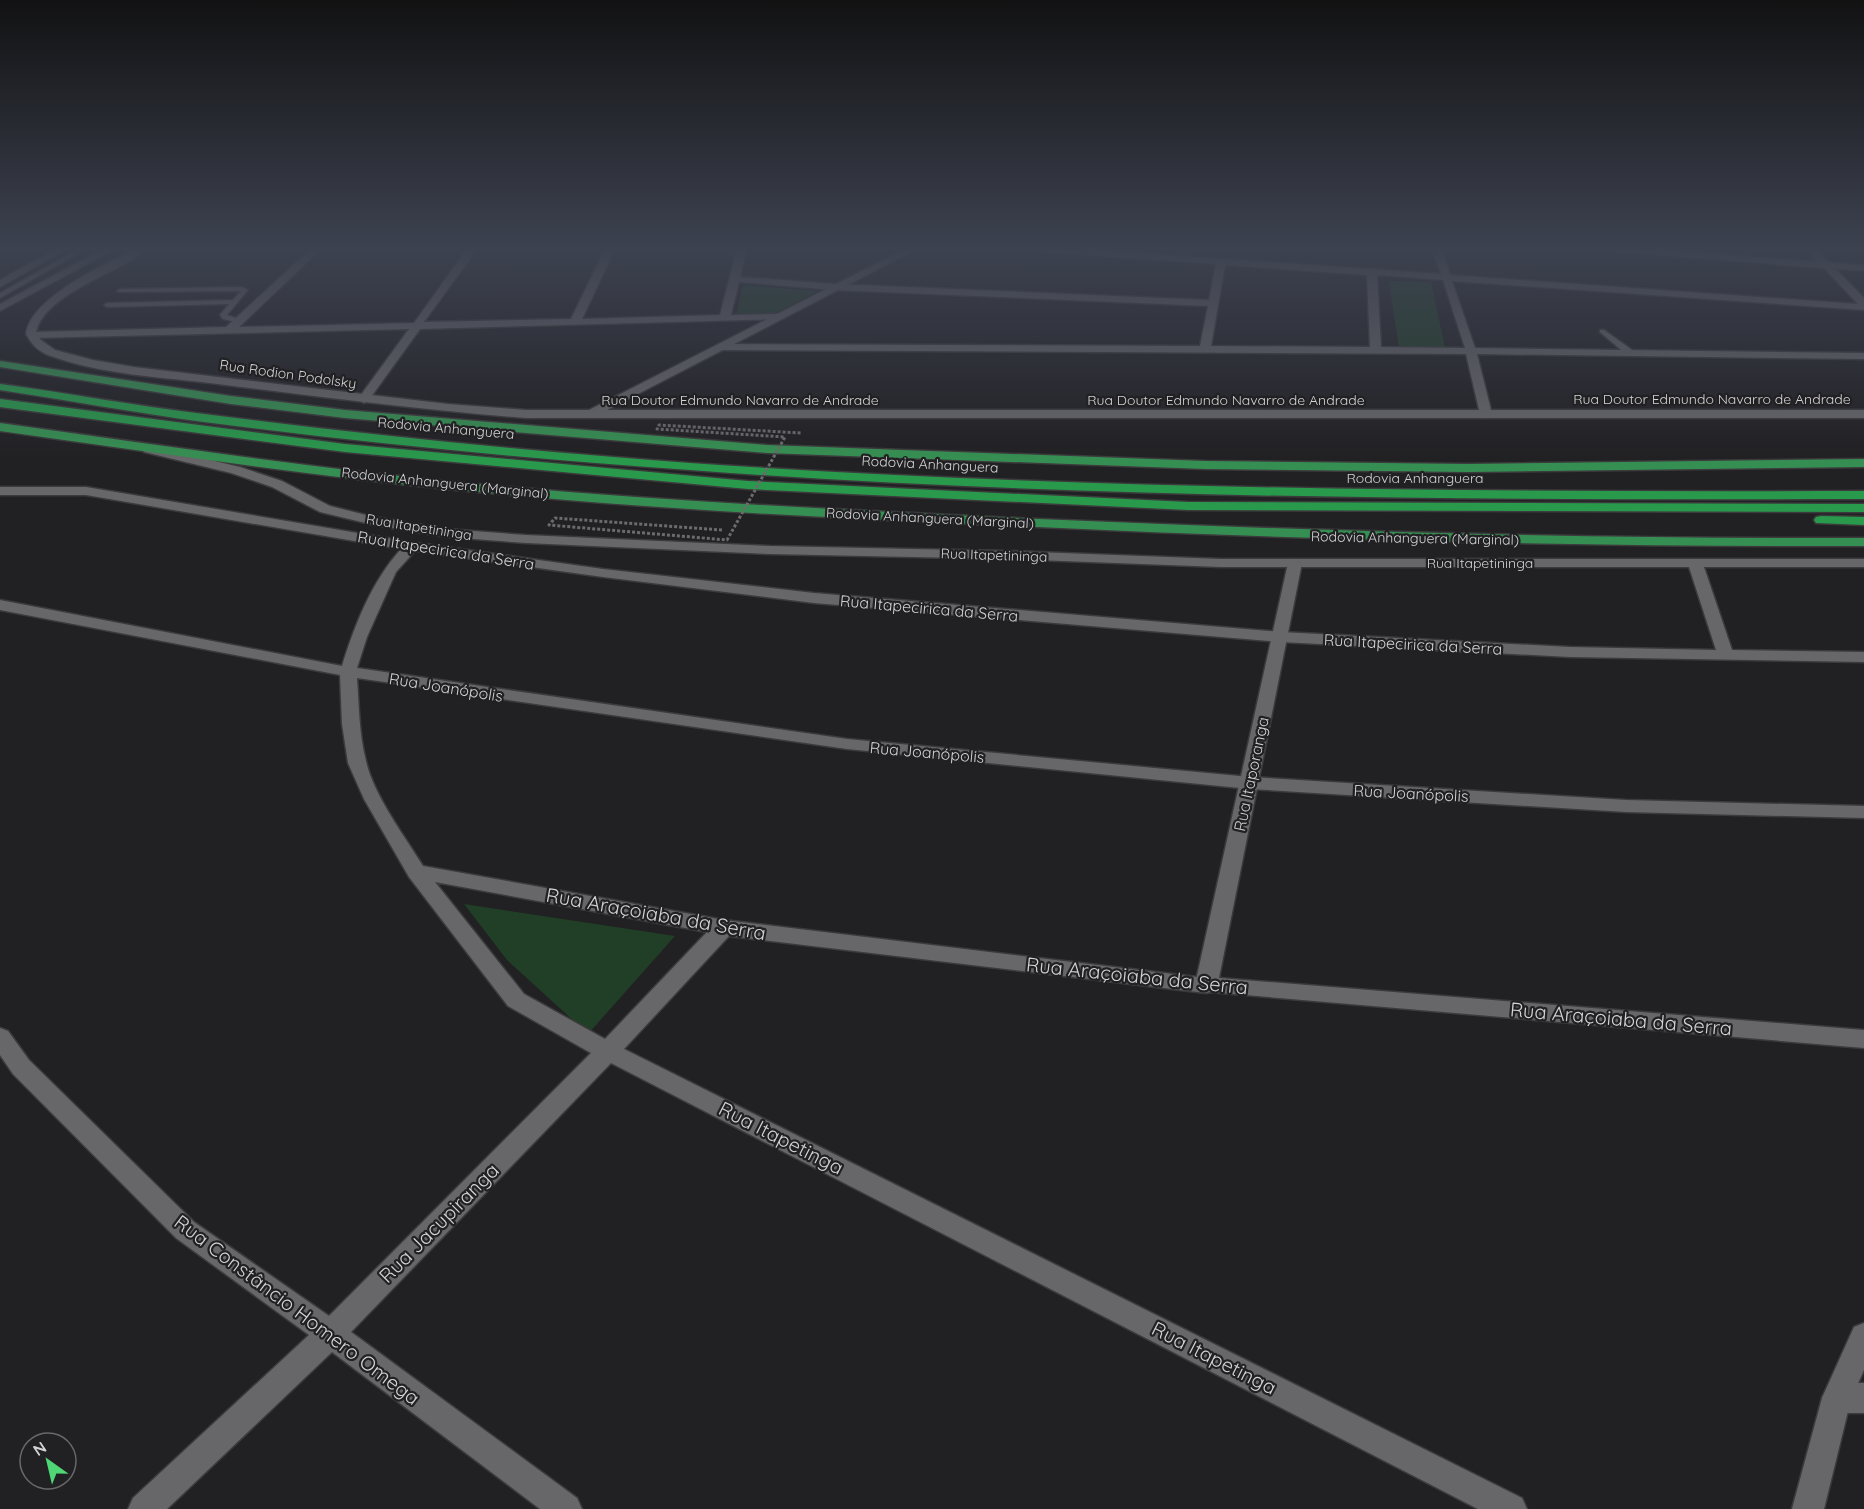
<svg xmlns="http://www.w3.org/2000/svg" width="1864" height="1509" viewBox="0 0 1864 1509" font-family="Quicksand,sans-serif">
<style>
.green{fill:#203f26}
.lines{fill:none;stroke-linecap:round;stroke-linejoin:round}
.service-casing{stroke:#3b3a3c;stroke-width:3}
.minor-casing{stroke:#3b3a3c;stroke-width:3}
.tertiary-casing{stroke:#3b3a3c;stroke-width:3}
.trunk-casing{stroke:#3b3a3c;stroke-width:3}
.motorway-casing{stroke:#3b3a3c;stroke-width:3}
.service{fill:#676669;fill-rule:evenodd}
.minor{fill:#676669;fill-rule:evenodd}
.tertiary{fill:#676669;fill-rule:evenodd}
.trunk{fill:#368f52;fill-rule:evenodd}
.motorway{fill:#29994c;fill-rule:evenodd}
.path-bridge{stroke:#6b6a6c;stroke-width:3;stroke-dasharray:3 2;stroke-linecap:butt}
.labels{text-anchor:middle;stroke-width:4.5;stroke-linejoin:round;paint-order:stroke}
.far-street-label{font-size:14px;fill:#d3d2d4;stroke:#212023}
.street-label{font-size:16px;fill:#d3d2d4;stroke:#212023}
.near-street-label{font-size:20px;fill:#d3d2d4;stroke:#212023}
</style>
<rect width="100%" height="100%" fill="#212023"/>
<g class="green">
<path d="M1389,281l42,1 14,66h-46z"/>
<path d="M743,285l75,6 -44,23 -38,1z"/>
<path d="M464,904l211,32 -87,98 -81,-74z"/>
</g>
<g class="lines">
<defs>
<g id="service">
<path d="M79,249h7l-86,49v-5z"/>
<path d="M242,287l6,3 -21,25 15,5 1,1 -3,2 -17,-4 -3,-4 9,-11 -122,3 -3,-2 3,-2 126,-3 8,-9 -123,1 -1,-1 3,-2z"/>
<path d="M1600,330h4l28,20v4h-6l-26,-22z"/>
</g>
<g id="minor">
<path d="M311,249h10l-82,78 175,-4 53,-74h10l-53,73 147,-3 34,-70h10l-33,70 138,-4 17,-66h10l-7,28 95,7 374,16 7,-36 -173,-12 -5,-3h44l359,25 -9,-25h10l8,26 408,29 -52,-55h10l48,49v12l-412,-29 23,67 389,5v6l-387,-5 15,60 -6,4 -6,-4 -14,-60 -747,-4 -5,-3 5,-3 481,2 8,-40 -373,-16 -96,-8 -8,33 46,-1 4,1v4l-361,10 -52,72 -4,2 -6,-4 51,-70 -378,9 -5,-3 5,-3 195,-5zM1225,265l142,10 3,72 -159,-1zM1377,275l66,5 22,68 -84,-1z"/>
<path d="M148,445l92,22 42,14 48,25 44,11 73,12 79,6 244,11 238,5 213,8h643v8h-160l28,83 132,2v10l-294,-5 -289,-15 -467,-39 -211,-26 -188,-26 -19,21 -29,65 -10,31 490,71 403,38 376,23 238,6v12l-238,-6 -376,-23 -403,-40 -490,-71c2,28 2,56 9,83 7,33 39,76 57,105l301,54 490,59 3,6 -3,6 -8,2 -477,-57 -105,113 898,449 5,11h-49l-867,-446 -260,269 226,166 5,11h-42l-208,-157 -165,157h-39l5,-11 176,-163 -133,-97 -163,-164 -13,-19v-27l8,3 21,29 165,162 135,94 262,-263 -83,-47 -99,-129 -45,-78 -16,-36 -6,-39 -2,-49 -340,-65v-10l342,66c13,-42 30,-85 59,-117l-315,-54h-86v-8h86l325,55 192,27 211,24 467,39 289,15 146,3 -27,-83h-468l-213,-8 -238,-5 -244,-11 -79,-6 -73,-12 -54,-13 -48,-25 -41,-14 -87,-21 -2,-3 2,-3zM435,882l272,50 -102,107 -81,-45z"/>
<path d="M1837,1383h27v30h-27l-10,-5 -5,-10 5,-10z"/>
</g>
<g id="tertiary">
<path d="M55,249h12l-67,38v-7z"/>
<path d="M103,249h12l-115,62v-7z"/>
<path d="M136,249h12c-27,23 -105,45 -112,84l5,7 14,10 38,10 41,7 314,37 78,6h63l316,-161h12l-310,161h1257v8h-1338c-103,-8 -205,-21 -308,-34 -56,-7 -116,-9 -170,-29 -10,-4 -18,-12 -22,-22 6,-36 79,-69 110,-84z"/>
<path d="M1612,249h40l212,16v6l-247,-19z"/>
<path d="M1295,559l7,4 -83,415 645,52v18l-666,-57 -3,-6 93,-422z"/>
<path d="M1864,1323v47l-13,29 -27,110h-32l30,-111 32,-71z"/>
</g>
<g id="trunk">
<path d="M0,361l231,35 114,14 422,35 438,16 263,3 396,-5v8l-396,5 -263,-3 -438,-16 -422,-35 -114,-14 -231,-37z"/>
<path d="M0,423c152,21 304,44 457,59 193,19 387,28 581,37 275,12 550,20 826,19v8c-276,1 -551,-6 -826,-19 -194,-8 -388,-18 -582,-37 -152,-15 -304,-38 -456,-59z"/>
</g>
<g id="motorway">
<path d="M0,384c68,9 136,22 204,30 162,21 324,37 486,49 391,27 783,29 1174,28v8c-391,1 -783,0 -1174,-29 -162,-11 -324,-27 -486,-48 -68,-9 -136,-22 -204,-32z"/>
<path d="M0,399l345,45 403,37 440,21 676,2v8l-676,-2 -440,-21 -403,-37 -345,-45z"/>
<path d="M1821,516l43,1v8l-48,-2 -2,-3 2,-3z"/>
</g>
</defs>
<use href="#service" class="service-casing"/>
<use href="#minor" class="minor-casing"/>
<use href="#tertiary" class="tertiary-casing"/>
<use href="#trunk" class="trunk-casing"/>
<use href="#motorway" class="motorway-casing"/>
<use href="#service" class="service"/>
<use href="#minor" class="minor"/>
<use href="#tertiary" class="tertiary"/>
<use href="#trunk" class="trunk"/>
<use href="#motorway" class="motorway"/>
<path class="path-bridge" d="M722,530l-167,-12 -6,7 178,15 58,-103 -128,-8 2,-4 142,8"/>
</g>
<linearGradient id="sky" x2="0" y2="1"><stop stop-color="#121213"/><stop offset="0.54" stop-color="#3d4250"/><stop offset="1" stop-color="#3d4250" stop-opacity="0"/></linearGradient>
<rect width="1864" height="460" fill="url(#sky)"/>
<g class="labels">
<g class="far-street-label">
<text transform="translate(288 374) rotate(8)" y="5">Rua Rodion Podolsky</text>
<text x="1712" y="404">Rua Doutor Edmundo Navarro de Andrade</text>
<text x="740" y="405">Rua Doutor Edmundo Navarro de Andrade</text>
<text x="1226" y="405">Rua Doutor Edmundo Navarro de Andrade</text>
<text transform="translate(446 428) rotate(5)" y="5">Rodovia Anhanguera</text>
<text transform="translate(930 464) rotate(3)" y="5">Rodovia Anhanguera</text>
<text x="1415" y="483">Rodovia Anhanguera</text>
<text transform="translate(445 483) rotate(6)" y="5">Rodovia Anhanguera (Marginal)</text>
<text transform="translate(930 518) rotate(3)" y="5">Rodovia Anhanguera (Marginal)</text>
<text transform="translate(419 527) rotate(9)" y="5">Rua Itapetininga</text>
<text transform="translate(1415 538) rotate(1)" y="5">Rodovia Anhanguera (Marginal)</text>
<text transform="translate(994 555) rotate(2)" y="5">Rua Itapetininga</text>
<text x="1480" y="568">Rua Itapetininga</text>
</g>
<g class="street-label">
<text transform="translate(446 550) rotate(9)" y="6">Rua Itapecirica da Serra</text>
<text transform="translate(929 608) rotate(5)" y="6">Rua Itapecirica da Serra</text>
<text transform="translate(1413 644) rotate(3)" y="6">Rua Itapecirica da Serra</text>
<text transform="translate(446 687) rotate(9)" y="6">Rua Joanópolis</text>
<text transform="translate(927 752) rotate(5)" y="6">Rua Joanópolis</text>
<text transform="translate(1251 774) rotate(-78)" y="6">Rua Itaporanga</text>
<text transform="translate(1411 793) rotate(3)" y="6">Rua Joanópolis</text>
</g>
<g class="near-street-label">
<text transform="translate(656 914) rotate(10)" y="7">Rua Araçoiaba da Serra</text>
<text transform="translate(1137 976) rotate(6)" y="7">Rua Araçoiaba da Serra</text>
<text transform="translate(1621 1019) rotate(5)" y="7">Rua Araçoiaba da Serra</text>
<text transform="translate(781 1138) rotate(27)" y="7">Rua Itapetinga</text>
<text transform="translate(439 1223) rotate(-45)" y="7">Rua Jacupiranga</text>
<text transform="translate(297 1310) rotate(37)" y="7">Rua Constâncio Homero Omega</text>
<text transform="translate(1214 1358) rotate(27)" y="7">Rua Itapetinga</text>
</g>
</g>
<g transform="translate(48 1461) rotate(326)"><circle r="28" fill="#212023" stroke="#68676a" stroke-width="1.5"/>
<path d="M0-4.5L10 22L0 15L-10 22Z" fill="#4fd675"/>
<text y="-9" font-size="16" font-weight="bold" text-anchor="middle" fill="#d3d2d4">N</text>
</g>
</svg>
